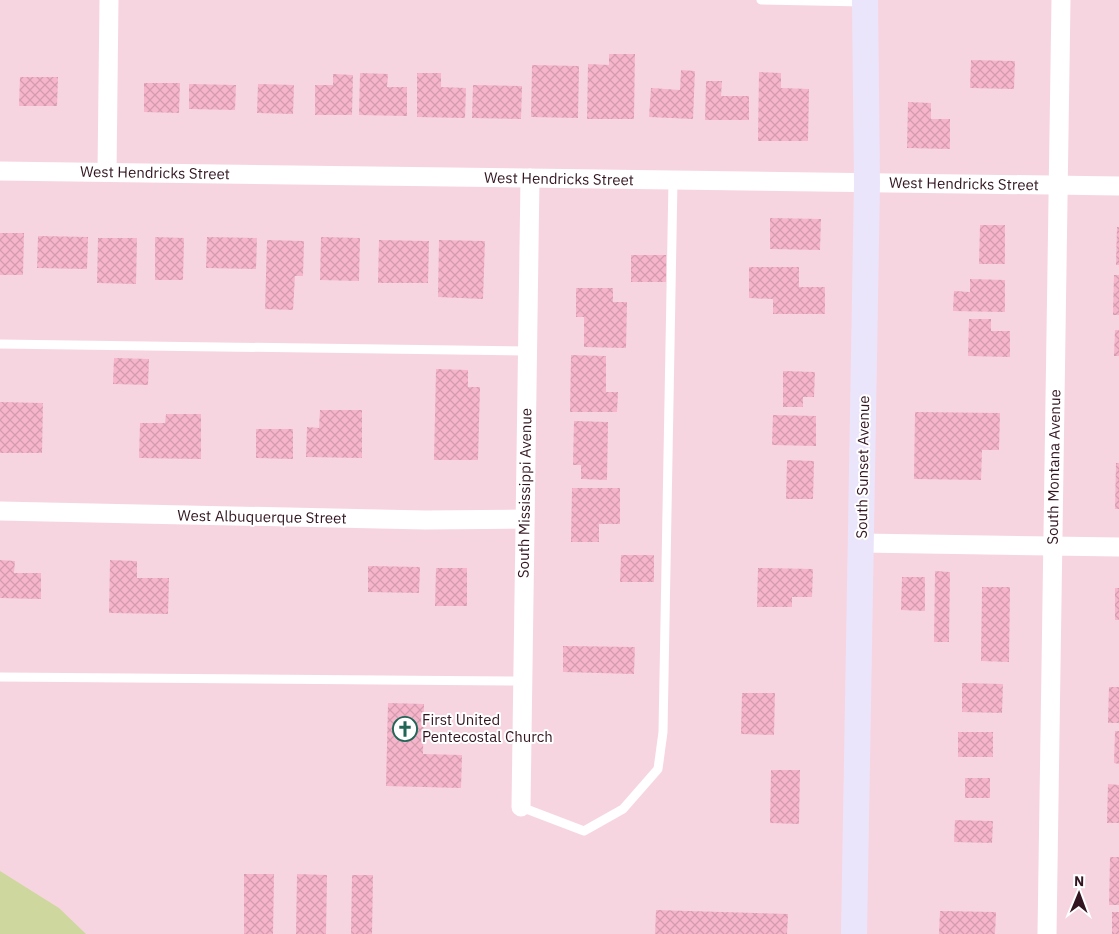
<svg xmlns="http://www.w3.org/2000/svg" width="1119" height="934" viewBox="0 0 1119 934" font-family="'IBM Plex Sans',sans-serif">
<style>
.garden{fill:#ced89e}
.building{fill:url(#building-cross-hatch)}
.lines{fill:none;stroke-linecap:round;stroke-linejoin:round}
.lane{stroke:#fff;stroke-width:9}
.street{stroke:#fff;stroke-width:19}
.secondary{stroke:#ebe5fb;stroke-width:26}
.labels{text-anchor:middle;stroke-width:4;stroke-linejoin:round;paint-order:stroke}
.street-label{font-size:15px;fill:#321521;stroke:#fff}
.poi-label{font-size:15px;fill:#321521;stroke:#fff;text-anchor:start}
</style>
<defs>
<pattern id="building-cross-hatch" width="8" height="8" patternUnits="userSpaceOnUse" patternTransform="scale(1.25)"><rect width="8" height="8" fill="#f6b5cb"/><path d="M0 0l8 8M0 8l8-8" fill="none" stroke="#d39bae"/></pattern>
</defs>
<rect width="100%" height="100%" fill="#f7d5e0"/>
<path class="garden" d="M0,871l59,37 27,26h-86z"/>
<g class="building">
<path d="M609,54h26l-1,65h-47l1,-55 21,1z"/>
<path d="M971,60l44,1 -1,28 -44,-1z"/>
<path d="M532,65l47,1 -1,52 -47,-1z"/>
<path d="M681,70l14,1 -2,48 -44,-2 2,-29 29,2z"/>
<path d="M759,72l22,1v15l28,1 -1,52h-50z"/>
<path d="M360,73l28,1 -1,13h20v29l-48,-1z"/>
<path d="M417,73h24v14l25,1 -1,30 -48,-1z"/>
<path d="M333,74l20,1 -1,40h-37v-30h18z"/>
<path d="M20,77h38l-1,29h-38z"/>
<path d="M706,81h16l-1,15h28v24h-44z"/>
<path d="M144,83h36l-1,30 -35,-1z"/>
<path d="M189,84l47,1 -1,25 -46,-1z"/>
<path d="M258,84l36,1 -1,29 -36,-1z"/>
<path d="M473,85l49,1 -1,33 -49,-1z"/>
<path d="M908,102l23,1v16h19v30l-43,-1z"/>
<path d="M770,218l51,1 -1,31 -50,-1z"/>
<path d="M980,225h25v39h-26z"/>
<path d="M1117,227h2v38h-3z"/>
<path d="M0,233h24l-1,42h-23z"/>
<path d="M38,236l50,1 -1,32 -50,-1z"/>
<path d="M155,237l29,1 -1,42h-28z"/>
<path d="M207,237l50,1 -1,31 -50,-1z"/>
<path d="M321,237l39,1 -1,43 -39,-1z"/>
<path d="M98,238h39l-1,46 -39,-1z"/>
<path d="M267,240l37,1 -1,35h-8l-2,34 -28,-1z"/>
<path d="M379,240l50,1 -1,42h-50z"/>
<path d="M439,240l46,1 -2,58 -45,-2z"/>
<rect x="631" y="255" width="35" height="27"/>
<path d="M749,267h50v20h26v27h-52v-15l-24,-1z"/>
<path d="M1114,275h5v40h-6z"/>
<path d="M970,279l35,1v32l-52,-1 1,-20 16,1z"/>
<path d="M576,288h37v14h14l-1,46 -42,-1v-30h-8z"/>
<path d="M969,319h22v12h19v26l-42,-1z"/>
<path d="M1115,330h4v26h-5z"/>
<path d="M571,355l35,1v36h12l-1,20h-47z"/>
<path d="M114,358l35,1 -1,26 -35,-1z"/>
<path d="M436,369l32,1v17h12l-2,73h-44z"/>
<path d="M783,371l32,1 -1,25h-11v10h-20z"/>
<path d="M0,402l43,1 -1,50h-42z"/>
<path d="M320,410h42v48l-56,-1 1,-30 12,1z"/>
<path d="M915,412l85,1 -1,37h-17l-1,30 -67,-1z"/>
<path d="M166,414h35v45l-62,-1 1,-35h25z"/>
<path d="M773,415l43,1v30l-44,-1z"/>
<path d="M574,421l34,1 -1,58 -26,-1v-14h-8z"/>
<path d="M256,429h37v30l-37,-1z"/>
<path d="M787,460l27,1 -1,38h-27z"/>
<path d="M1116,463h3v46h-4z"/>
<path d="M572,488h48v36h-21v18h-28z"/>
<path d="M621,555h33v27h-34z"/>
<path d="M0,560l15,1 -1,12h27v26l-41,-1z"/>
<path d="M110,560l27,1v17h32l-1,36 -59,-1z"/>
<path d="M368,566l52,1 -1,26 -51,-1z"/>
<path d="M436,568h31v38h-32z"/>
<path d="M758,568l55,1 -1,28h-20v10h-35z"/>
<path d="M935,571l15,1 -1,70h-15z"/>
<path d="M902,577h23v34l-24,-1z"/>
<path d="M982,587h28l-1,75 -28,-1z"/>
<rect x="1115" y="588" width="4" height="32"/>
<path d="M563,646l72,1 -1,27 -71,-2z"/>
<path d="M962,683l41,1 -1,29 -40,-1z"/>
<path d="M1109,687h10v36h-11z"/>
<path d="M742,693h33l-1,42 -33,-1z"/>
<path d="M388,703l36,1 -1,50 39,1 -1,33 -75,-2z"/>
<path d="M1115,731h4v33l-5,-1z"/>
<rect x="958" y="732" width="35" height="25"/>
<path d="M771,770h29l-1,54 -29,-1z"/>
<rect x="965" y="778" width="25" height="20"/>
<path d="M1108,784l11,1v38h-12z"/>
<path d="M955,820l38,1 -1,22 -38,-1z"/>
<path d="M1110,857h9v48h-10z"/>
<path d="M244,874h30l-1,60h-29z"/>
<path d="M297,874l30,1 -1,59h-30z"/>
<path d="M352,875h21l-1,59h-21z"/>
<path d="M656,910l132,4 -1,20h-132z"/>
<path d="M940,911l56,1 -1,22h-56z"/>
<rect x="1112" y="912" width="7" height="22"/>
</g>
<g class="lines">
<g class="lane">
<path d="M761,0l103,2"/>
<path d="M0,344l527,7"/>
<path d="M0,677l522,4"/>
<path d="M521,807l63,24 39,-22 35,-40 5,-37 10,-552"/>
</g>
<g class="street">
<path d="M0,171l1119,15"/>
<path d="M107,172l2,-172"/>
<path d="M0,511l426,9 98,-1"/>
<path d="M862,543l257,4"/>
<path d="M521,807l9,-629"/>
<path d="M1047,934l14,-934"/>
</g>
<path class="secondary" d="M854,934l13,-751 -2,-183"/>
</g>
<defs>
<symbol id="church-ring" viewBox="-11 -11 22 22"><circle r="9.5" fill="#fff" stroke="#216557" stroke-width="1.5"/><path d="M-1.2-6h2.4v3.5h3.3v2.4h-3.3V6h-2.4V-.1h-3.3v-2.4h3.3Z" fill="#216557"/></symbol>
</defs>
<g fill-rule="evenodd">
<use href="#church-ring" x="391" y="715" width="28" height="28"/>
</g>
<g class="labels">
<g class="street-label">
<text transform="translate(155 173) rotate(1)" y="5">West Hendricks Street</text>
<text transform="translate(559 179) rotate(1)" y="5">West Hendricks Street</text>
<text transform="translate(964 184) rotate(1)" y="5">West Hendricks Street</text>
<text transform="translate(863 467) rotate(-89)" y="5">South Sunset Avenue</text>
<text transform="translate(1054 467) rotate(-89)" y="5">South Montana Avenue</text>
<text transform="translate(525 493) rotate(-89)" y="5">South Mississippi Avenue</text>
<text transform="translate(262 517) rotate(1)" y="5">West Albuquerque Street</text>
</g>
<g class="poi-label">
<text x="422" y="725">First United<tspan x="422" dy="17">Pentecostal Church</tspan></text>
</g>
</g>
<g transform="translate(1079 894) rotate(1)" stroke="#ffffff" stroke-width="4" paint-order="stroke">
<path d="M0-4L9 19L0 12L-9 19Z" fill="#321521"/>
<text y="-8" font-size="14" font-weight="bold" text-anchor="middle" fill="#321521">N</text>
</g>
</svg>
